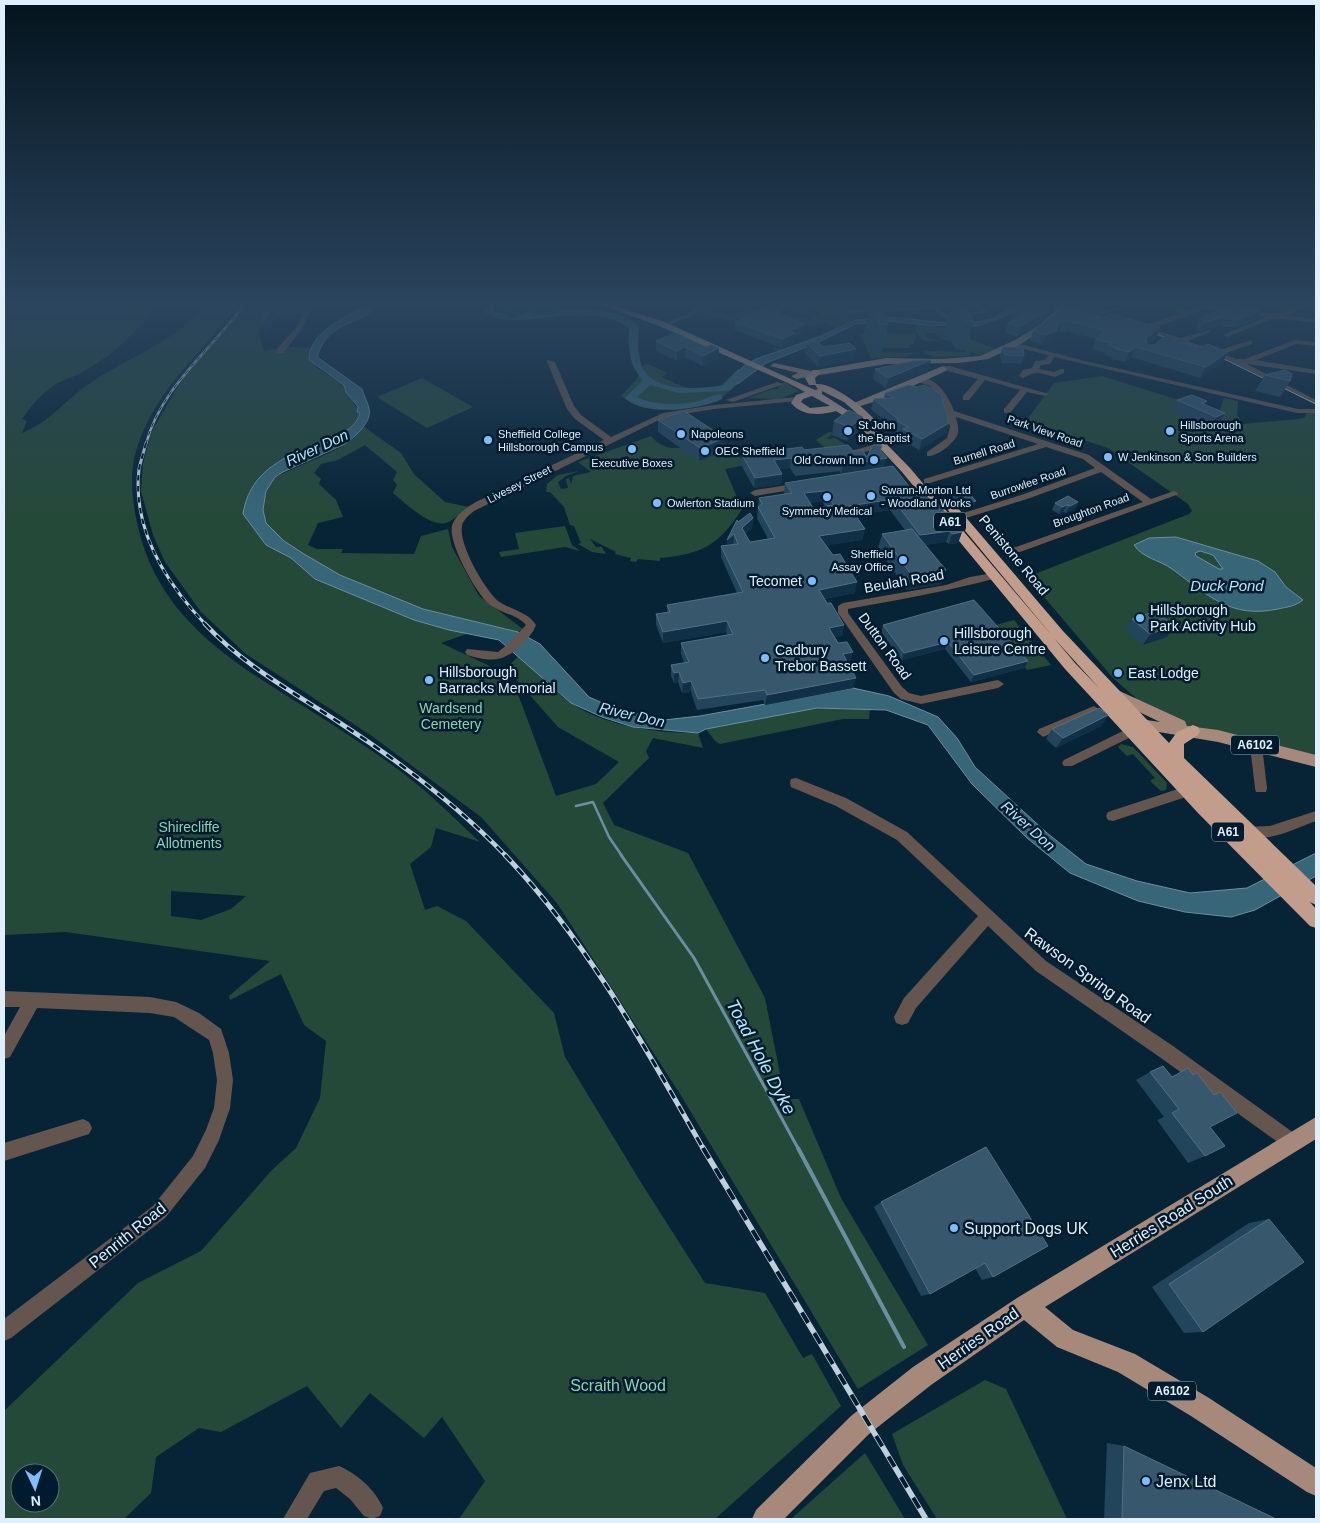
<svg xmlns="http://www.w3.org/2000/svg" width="1320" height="1523" viewBox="0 0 1320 1523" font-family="Helvetica,sans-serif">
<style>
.green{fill:#254939;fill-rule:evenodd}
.water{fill:#386679;stroke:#6a8fa0;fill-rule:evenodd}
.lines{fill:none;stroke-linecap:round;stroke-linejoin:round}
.stream-far2{stroke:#6a8fa0;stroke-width:2.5}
.stream-far1{stroke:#6a8fa0;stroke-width:3}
.stream{stroke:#6a8fa0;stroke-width:4}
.river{fill:#386679;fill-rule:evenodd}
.minor{fill:#64564f;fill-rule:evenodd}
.major{fill:#a7897b;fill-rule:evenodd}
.highway{fill:#c29d8c;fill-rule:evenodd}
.tram{stroke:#bed0de;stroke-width:1}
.rail-far4-casing{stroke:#bed0de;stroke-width:2.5}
.rail-far3-casing{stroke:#bed0de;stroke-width:3}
.rail-far2-casing{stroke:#bed0de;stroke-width:4.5}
.rail-far1-casing{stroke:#bed0de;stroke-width:5}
.rail-casing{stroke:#bed0de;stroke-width:5.5}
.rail-far4{stroke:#001b2d;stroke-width:1;stroke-dasharray:4.5;stroke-linecap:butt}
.rail-far3{stroke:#001b2d;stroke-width:2;stroke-dasharray:5.5;stroke-linecap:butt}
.rail-far2{stroke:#001b2d;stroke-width:2.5;stroke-dasharray:8;stroke-linecap:butt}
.rail-far1{stroke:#001b2d;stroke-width:3;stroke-dasharray:9;stroke-linecap:butt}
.rail{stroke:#001b2d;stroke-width:4;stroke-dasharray:12;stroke-linecap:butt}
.wall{fill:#22455c;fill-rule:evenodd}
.shaded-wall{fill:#0f3046}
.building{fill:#37576d;stroke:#516f84;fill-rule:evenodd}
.poi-dot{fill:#80bdfa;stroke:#001b2d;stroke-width:2}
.labels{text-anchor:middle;stroke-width:5;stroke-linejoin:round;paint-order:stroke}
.far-poi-label{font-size:11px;fill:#dfeffc;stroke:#001b2d;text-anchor:start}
.far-street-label{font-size:11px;fill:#dfeffc;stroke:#001b2d}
.shield{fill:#001b2d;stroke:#9cafbe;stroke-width:1}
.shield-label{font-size:12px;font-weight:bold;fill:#dfeffc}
.street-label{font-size:14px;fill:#dfeffc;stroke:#001b2d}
.poi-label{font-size:14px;fill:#dfeffc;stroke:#001b2d;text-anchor:start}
.park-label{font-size:14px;fill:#8ad4b1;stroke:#001b2d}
.water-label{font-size:15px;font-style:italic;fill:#b7e4f7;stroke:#001b2d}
.near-street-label{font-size:16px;fill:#dfeffc;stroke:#001b2d}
.near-poi-label{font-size:16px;fill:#dfeffc;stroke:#001b2d;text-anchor:start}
.near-park-label{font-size:16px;fill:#8ad4b1;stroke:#001b2d}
.near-water-label{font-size:18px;font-style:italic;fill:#b7e4f7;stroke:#001b2d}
</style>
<rect width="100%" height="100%" fill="#072437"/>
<g class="green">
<path d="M4,302h137l-3,6 14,2c-18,27 -43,47 -71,63 -9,5 -20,7 -28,13 -13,9 -22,20 -31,33l5,2 -5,12c26,-10 42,-31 64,-47 40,-29 92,-44 122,-84h34c-37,47 -87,87 -105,146 -8,23 -5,51 0,75 24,111 120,151 205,208 24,16 49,32 71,50 24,19 45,41 67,61l-44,-14 -5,19 -21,17 15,46 12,-4 29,15 88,92 11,44 75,124 65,102 60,10 38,65 9,-4 29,52 -126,113h-256l26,-38 -43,-64 -18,21 -54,-45 -29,35 -34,-42 -86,46 -22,-4 -43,29 -5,36 -27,26h-120v-108l134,-128 63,-32 70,-80 25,-23 24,-50 6,-57 -22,-16 -23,-51 -51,26 -1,-4 41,-35 -204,-29 -62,3zM171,891l75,5 -15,13 -30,11 -30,-4zM20,1473h30v30h-30z"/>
<path d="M248,302h21l-5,21 -6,9 6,19 23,-4 24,1 -2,7 8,13 27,17 2,7 14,21c-9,38 -106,27 -117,101l23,31 25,13 24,21 99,41 55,13 -28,10 53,25 25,29 37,99 40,-12 23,-22 -61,-35 -52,-59 13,-12c17,15 33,34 52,47 36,24 85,30 127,30l5,15 -50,-10 -7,13 3,7 -46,45 11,22 74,28 77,145 20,101h14l42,99 87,147 -70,44 -178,-295 -123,-191 -76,-86 -109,-81 -126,-82 -45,-42 -36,-50 -12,-27 -12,-44 2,-27 8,-31 31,-54z"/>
<path d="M834,302h14l-6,7 11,13 -36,16 -39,13 -7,-3 11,1 52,-20 -1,-3 -7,-4 -14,4 -58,-13 -24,9 -25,-9 -3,-3 7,-7 15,1h-5l-7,6 17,6 15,-6 -15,-3 15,-2v2l66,13z"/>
<path d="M916,325l54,5v9l26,10 -18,6 -7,-4 -2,1 2,3 -4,1 -32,1 -12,-4 2,-2 41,1 -13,-20 -6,4 -8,-1 9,2 2,4c-7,0 -11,-3 -15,-8h-8l-3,-3 3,8 16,3h-19l-8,-9z"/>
<path d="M870,330l1,2 37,2 6,-2 2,6 -3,7h-4l1,3h-31l2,4 32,1 -7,4 -35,1 -11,-23z"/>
<path d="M645,363l23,10 -6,4c16,9 43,19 60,7 5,-4 10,-9 14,-13h10l2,4 -30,26 -43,8 -19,-1 -26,-6 -9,-6 15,-16z"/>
<path d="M1102,376l96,30 22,4 4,-12 14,3 -1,14 6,9 55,-5 6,-1 3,-5h9v344l-153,-35 -50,-44 -86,-101 162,-63 3,-3 -4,-7 -80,-56 -82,-27 28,-38z"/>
<path d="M422,378l51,29 -46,21 -50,-31z"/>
<path d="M785,382l14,9 -20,8 -31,-1 25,-9h5l2,-5z"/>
<path d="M363,426l38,27 13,21 31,28 24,5c-7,5 -15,13 -23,16 -16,4 -41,-20 -53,-30l4,-8 -4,-5 4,-8 -32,-27 -27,15 -17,4 -7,9 7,6 -2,5 17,16 7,17 -25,6 -10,22 9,4h26l-2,4 73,1 7,-18 27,-7 4,18 27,49 44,33 -5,3 -95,-23 -83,-34 -37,-21 -19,-13 -18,-18 -3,-13 3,-19 9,-14 63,-28 15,-10z"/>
<path d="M829,432l5,1 -8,6 9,-1 18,11c-16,1 -26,3 -37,-9z"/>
<path d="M651,436c18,22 44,9 65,0l16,13 -3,3 16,8 -4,6 -16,3 17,40c-23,36 -39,45 -82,49v3l-22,-2 -2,3 -6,-1 1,-3 -16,-4 1,-2 -26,-13 6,8h6l4,7 -14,-2 -14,-8 3,-1 -7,-17 -4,-1 -6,-18 -14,-15h-4l1,-8 11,-9 21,-4 -13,5 -8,6 3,7 7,-1 -2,-9 3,-1 2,7 2,-9 18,-4 -13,-10z"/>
<path d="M565,526l7,19 8,6 -15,-4 -64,10 -2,-5 20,-3 -4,-16z"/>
<path d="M1014,620l37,45 -24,5 -38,-43z"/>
<path d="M817,708l53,1 -1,10h-26l-123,25 -5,-3 -9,-12z"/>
<path d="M1121,744l12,3 34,36 -1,7 -5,1 -11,-10 5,-3 -22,-24 -6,2 -9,-9z"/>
<path d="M985,1380l21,9 61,130h-130l-34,-54 -11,-31z"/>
<path d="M865,1453l40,66h-114z"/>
</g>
<g class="water">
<path d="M370,302h9c-16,26 -50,15 -62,55l45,32c2,7 5,12 7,19 4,13 -14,29 -24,36l-62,28 -8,5 -9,14 -3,19 3,13 18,18 20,13 36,21 83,34 95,23 22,12 49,53 27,12 48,11 36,-4 153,-28 36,8 49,21 19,21 18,29 72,66 39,31 51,17 53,12 57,-5 69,-35v23l-61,34 -24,7 -46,-5 -47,-11 -68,-28 -43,-35 -55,-54 -44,-59 -42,-15 -69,-2 -111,21 -8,4 -65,-6 -31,-10 -31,-14 -72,-63 -50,-10 -35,-10 -99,-41 -24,-21 -25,-13 -23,-31c11,-74 108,-63 117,-101l-3,-1 1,-5 -12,-15 -2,-7 -35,-25c-1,-29 41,-44 61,-58z"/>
<path d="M1018,302h14l-29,15 -26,9 -52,-1 -36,-4 -34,3 -36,18 -53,21 -27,20 -12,5 -2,-4 20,-19 11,-6 61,-21 39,-18 33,-3 76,8 29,-7z"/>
<path d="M1176,537l82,24 17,11 11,15 17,13c-7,6 -16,7 -25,9 -48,10 -70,-14 -106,-40 -12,-9 -30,-11 -38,-24l15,-7zM1200,551l13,4 10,14h-4l-23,-13 -1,-3z"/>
</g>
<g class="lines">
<path class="stream-far2" d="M576,806l17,-4 16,35 13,19"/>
<path class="stream-far1" d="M621,855l73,103 105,192"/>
<path class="stream" d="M798,1148l106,199"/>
<path class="river" d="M490,302h9l-5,4v5l9,3c35,-2 110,-15 136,13 -1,13 -2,27 3,39 11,28 58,23 82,19l14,-16 8,2 -15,19 -4,1 -48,2 -29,-8 -13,12c18,9 43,8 62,4 8,-2 15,-8 23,-6v4c-23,11 -78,18 -97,-1l18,-18c-15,-15 -14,-32 -14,-52 -38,-31 -118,7 -144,-16l1,-7z"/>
<g class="minor">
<path d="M309,302h6l-14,28 -18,23h-6v-4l18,-20z"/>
<path d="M697,302h6l-7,12 -24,10h-4v-2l23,-10z"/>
<path d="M955,302h22l11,10 -40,8 -17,-11c-28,4 -56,1 -85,4l-3,-2 34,-5 30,2zM970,302l10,9 -31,5 -11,-8z"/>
<path d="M1031,302c19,-2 38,10 58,11 19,1 39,-13 58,-11l-48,13 21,6 1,1 -3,2z"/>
<path d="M1152,302h8l28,9 26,-9 3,2 -2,2 61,8 35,-12h5v2l-31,11 31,4v4l-42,-5 -47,19 -4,-2 2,-1 41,-17 -60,-8 -55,20 30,9 29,-8v2l-22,9 28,10 36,-11v4l-29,10 13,5h9l50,-19 21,2v4l-20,-2 -40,16 60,10v4l-69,-10 69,36v5l-44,-23 -43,-21 -88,-31 -1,-3 41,-14z"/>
<path d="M1012,342l73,19 213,48h18v4h-19l-243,-56 -4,7 -9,1 -2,4 15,3 7,-3h3v4l-9,4c-17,-4 -17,-7 -32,1l-4,-2 4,-6 9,-2 3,-7 10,-1 3,-5 -36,-9z"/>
<path d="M548,360l7,2 19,44 7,9 30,22 52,-24 51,-8 83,-8 4,2 -4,2 -83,8 -49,8 -191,94c-5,4 -11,9 -12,15 -4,18 23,64 36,75 13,9 30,11 38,24 -3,8 -8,13 -14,19 -19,19 -30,18 -55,11l-2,-3 2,-3 31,3 10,-8 18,-19c-8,-10 -26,-12 -37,-21 -13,-11 -41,-61 -37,-78 3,-11 15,-19 24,-24l128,-62 -29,-21 -8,-10 -20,-47z"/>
<path d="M944,366h6l99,28 -4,2 -18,-4 -17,21h-6v-4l16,-19 -35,-10 -16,20h-6v-4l15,-17 -34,-9z"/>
<path d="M917,377c19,-1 32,19 37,34l135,44 62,44 23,-8 5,3 -159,58 -14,-1v-4h10l127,-45 -42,-30 -71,26 -67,21h-6v-4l67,-21 71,-26 -12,-9 -37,-12 -116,36h-6v-4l114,-35 -82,-27c1,5 3,11 2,16 -3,10 -21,24 -31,23v-4l20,-14 3,-11 -4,-17 -8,-15 -8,-9 -13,-5z"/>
<path d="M777,382l7,2 -51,18 -7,-2z"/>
<path d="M884,442l3,1v4l-32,7 -4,-3z"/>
<path d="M800,483l3,1v4l-48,8 -5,-3 5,-3z"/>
<path d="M993,573l4,1v4c-49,13 -99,22 -149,31v4l54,74 7,6 12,3 77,-16 6,4 -6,4 -77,16 -20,-5 -7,-6 -56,-80v-7l5,-3 103,-18 24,-8z"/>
<path d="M1094,706l6,4 -2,3 -55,24 -6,-5 2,-3z"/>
<path d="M1131,727l6,5 -2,3 -63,31h-8l-2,-3 2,-3z"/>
<path d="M1256,741l6,5 5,42 -1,4h-10l-1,-4 -5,-42z"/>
<path d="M796,778l50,20 61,34 139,129 127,85 125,90 3,6 -3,6 -6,3 -6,-3 -125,-90 -125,-87 -48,-45 -72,82 -8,15 -6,2 -6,-2 -2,-6 10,-19 74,-82 -81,-76 -61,-34 -45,-19 -1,-4 1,-4z"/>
<path d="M1187,786l5,1 1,4 -1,4 -79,26 -5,-1 -2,-4 2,-4z"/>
<path d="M1316,811v10c-23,8 -48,23 -73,14l-2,-4 2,-4 27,-1z"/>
<path d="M4,991l146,6 26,5 23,11 22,16 8,24 4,27 -3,28 -11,32 -14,28 -40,50 -154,120 -7,3v-22l149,-113 40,-50 13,-26 8,-22 3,-28 -4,-27 -4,-13 -35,-23 -24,-4 -113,-5 -27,49 -6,2v-23l16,-29h-16z"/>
<path d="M83,1119l6,3 3,6 -3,6 -85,27v-18z"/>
<path d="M339,1466c18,8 36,23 44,42l-3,8 -8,3 -8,-3 -14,-17 -14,-11 -12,3 -17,28h-24l27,-46z"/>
</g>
<g class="major">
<path d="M1060,302h8l-3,9 -18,16 -26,17 -33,15 -29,4 -73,1 -90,15 -5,-3 7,-3 -28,-7 4,-3 37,8 75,-13 55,1 39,-3 35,-16 26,-16 17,-16z"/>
<path d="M943,366l4,3 -1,2 -60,27 -32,10 -5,-3z"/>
<path d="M1113,688l72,33 2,5 31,4 98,25v12l-98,-25 -83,-14 -2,-4 2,-4 5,-1 20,3 -52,-25 -2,-4 2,-4z"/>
<path d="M1316,1117v22l-271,168 28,23 62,24 74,44 107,70v28l-9,-4 -116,-76 -73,-44 -61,-25 -33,-27 -93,65 -62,49 -85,85h-32l4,-9 95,-94 62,-49 104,-69z"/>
</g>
<path class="highway" d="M594,302h10l61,20 150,68 3,-1 -3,-4h-6l-4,-7 8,-8h6l2,2 -6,6 1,6c16,-2 49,24 59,36l-8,2 -23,-20 -22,-11v3l42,27 46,47 165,195 24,25 -46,-51 -110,-133v-4h8l112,131 106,112 8,-11 16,-7 5,2 2,4 -2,4 -14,9v14l132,128v19l-6,-3 6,7v19l-6,-2 -112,-113 -133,-144 -163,-197 -44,-47 -22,-14c-15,4 -33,6 -45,-8l5,-8 9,-3 -17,-9 -129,-57zM812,396l18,10 -20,2 -9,-6 2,-3z"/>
<g class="tram">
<path d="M1032,302l81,19"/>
<path d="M1145,330l81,30 90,44"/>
</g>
<defs>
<path id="rail-far4" d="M146,444c15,-58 67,-95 100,-142"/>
<path id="rail-far3" d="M146,443c-2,8 -5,17 -7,26 -7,60 27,114 67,156"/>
<path id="rail-far2" d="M205,624c38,41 88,68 135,99 60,39 116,81 166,133"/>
<path id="rail-far1" d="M505,855c82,86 140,192 199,295"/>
<path id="rail" d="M703,1148l223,371"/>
</defs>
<use href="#rail-far4" class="rail-far4-casing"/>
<use href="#rail-far3" class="rail-far3-casing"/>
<use href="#rail-far2" class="rail-far2-casing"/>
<use href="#rail-far1" class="rail-far1-casing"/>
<use href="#rail" class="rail-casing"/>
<use href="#rail-far4" class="rail-far4"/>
<use href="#rail-far3" class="rail-far3"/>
<use href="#rail-far2" class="rail-far2"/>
<use href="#rail-far1" class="rail-far1"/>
<use href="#rail" class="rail"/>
</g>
<g class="wall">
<path d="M266,302h41l-6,12 -25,1 -10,18 -4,-10z"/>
<path d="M510,302h72l-27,11 -19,3 -9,-4 -18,8 -3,-6 -1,-9 6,-3z"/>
<path d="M644,302h39l-17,9 -22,-6z"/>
<path d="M746,302h87l-12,9 -12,-3 -6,4 -15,-2 -6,5 21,18 -9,4v5l-12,6 -47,-18v-8l31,-15z"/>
<path d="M1221,302h15l-2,4 28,4 -5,9 -21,8h-11l-5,-2 -22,7 -2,-6 5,-9 31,-11 -13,-1z"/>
<path d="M952,303l22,18 -9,29h-8l-13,-18z"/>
<path d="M870,305l18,19 -6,29 -8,1 -10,-21z"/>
<path d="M1076,305l25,5h-5l2,1 -3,7 61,20 -9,6v1h7l20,-5 27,8 27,4 -5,10 -23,16 -69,-21 -6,5 -14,-3 1,-2 -8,-2 1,-2 -13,-4 4,-10 -29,-8 -2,2 -6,-2 -4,3 -2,5 -11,5 -12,-3 3,-10 38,-21z"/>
<path d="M1051,310l-11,12 -23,15 -12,-5 3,-9 4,-2 -2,-1 4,-9z"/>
<path d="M656,341l63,7v10l-16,8 -18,-9 -8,4 -21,-10z"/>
<path d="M807,343l16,4 33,2 -2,11 -36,7 -13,-14z"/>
<path d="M1003,347l21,9 -3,8 -19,-1 -2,-7z"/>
<path d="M875,369l53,1 -42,18 -13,-9z"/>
<path d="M1265,375l25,6 -10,16 -25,-6z"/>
<path d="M885,393l64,30 -3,10 -27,17 -18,-11 1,-4 -8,-4 1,-2 -24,-20 3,-10h10z"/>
<path d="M1177,400l30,1 -3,4 21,8 -6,11 -9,3 -38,-16z"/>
<path d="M658,420l67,18 -1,13 -25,10 -41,-29z"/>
<path d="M834,421l26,9 -13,11 -15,-6z"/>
<path d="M804,450l49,1 14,6 14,-7 3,17 32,28 17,8 29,29 -4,11 -9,1 -3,-2 -21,3 21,25 -5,14 -34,6 -29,-42 4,-14 23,-4 -15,-20 -34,5 9,14 -3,11 -36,5 29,48 -31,6 3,4 17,22 -2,11 -7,1 15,26h-2l5,25 -88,17 -2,-5 -66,10 -6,-18 -9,1 -4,-11 -4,1 -3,-7v-11l13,-2 -3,-9v-11l46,-8 -1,-3 -63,11 -7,-18v-11l11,-2v-7l70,-12 -16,-36v-11l6,-1 11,-23 15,-4 -1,10 -7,6 5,8 18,-3 -11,-21 2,-20 25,-4 1,-11 56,-9 -1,-3 -45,5 -5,-8 -10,1 2,5 -1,10 -27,4 -13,-23 1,-10zM822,501l3,5 -12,2 -3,-5z"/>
<path d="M954,490l19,18 -11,2 -10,-13z"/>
<path d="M1078,502l-3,7 -9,4 -3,-1 -4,2 -7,-4 3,-7z"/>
<path d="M974,600l51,68 -54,14 -26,-33 -43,11 -21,-28 2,-7z"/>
<path d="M1132,619l35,18 -24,8 -18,-15z"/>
<path d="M1108,715l-7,11 -45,22 -10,-9 6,-10z"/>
<path d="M1150,1072l60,55 -5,29 -17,7 -31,-43 7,-3 -28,-37z"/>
<path d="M986,1147l7,130 -11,3 -7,-12 -45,26 -9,2 -47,-89 7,-5z"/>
<path d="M1269,1219l-66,113 -19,1 -32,-46 97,-64z"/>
<path d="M1107,1443l17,3 152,73h-172z"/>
</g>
<g class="shaded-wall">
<path d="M299,302h8l-6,12 -4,-9z"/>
<path d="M560,302h22l-27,11 -19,3 -1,-10z"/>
<path d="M668,302h15l-17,9 1,-8z"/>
<path d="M789,302l-1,8 -13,12 1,-9z"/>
<path d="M807,302h3l-1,6 -6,4 2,-9z"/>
<path d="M823,302h10l-12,9 1,-8z"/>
<path d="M1054,302l-3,8 -11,12 -23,15 3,-10z"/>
<path d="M526,303l1,9 -18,8 -1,-10z"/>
<path d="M273,306l3,9 -10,18 -4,-10z"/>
<path d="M1102,307l-1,3h-5l-6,-1v-1z"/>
<path d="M1262,310l-5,9 -21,8 5,-8z"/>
<path d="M1225,317l-5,8 -22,7 5,-9z"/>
<path d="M1063,321l-4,10 -4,3 -2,5 -11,5 4,-9z"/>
<path d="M1071,321l-4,10 -2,2 4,-10z"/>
<path d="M804,324l-1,9 -9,4v5l-12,6 1,-9 7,-8z"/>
<path d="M1160,328l-4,10 -15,9 5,-9z"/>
<path d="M685,347v10l-8,4v-10z"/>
<path d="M1136,347l-5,10 -6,5 4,-10z"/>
<path d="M719,348v10l-16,8v-10z"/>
<path d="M856,349l-2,11 -36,7 2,-11z"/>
<path d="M1228,352l-5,10 -23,16 6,-11z"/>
<path d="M931,360l-3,10 -42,18 2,-10z"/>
<path d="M1225,413l-6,11 -9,3 6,-10z"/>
<path d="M863,417l-3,13 -13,11 3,-14z"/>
<path d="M949,423l-3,10 -27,17 3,-11z"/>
<path d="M725,438l-1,13 -25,10 1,-13z"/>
<path d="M882,446l-3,11 8,1 -3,10 -43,7 2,-10 35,-6z"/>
<path d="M791,458l-1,10 -17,2 1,-10z"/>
<path d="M782,474l-1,10 -27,4 1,-10z"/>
<path d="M824,491l-2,10 -20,3 2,-11z"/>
<path d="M893,499l-3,11 -43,7 2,-11z"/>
<path d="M976,501l-3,7 -11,2 3,-7z"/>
<path d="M1078,502l-3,7 -9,4 4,-7z"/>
<path d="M1067,505l-4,7 -4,2 3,-7z"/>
<path d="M753,518l-1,10 -11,11 1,-11z"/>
<path d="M865,529l-3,11 -45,7 2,-11z"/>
<path d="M950,531l-4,11 -30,4 4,-11z"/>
<path d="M962,532l-4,11 -9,1 3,-10z"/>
<path d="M734,534l-1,11 -7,6 1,-11z"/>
<path d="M946,570l-5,14 -34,6 5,-14z"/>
<path d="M857,582l-2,11 -38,7 2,-10z"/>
<path d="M727,621l-1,11 -63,11v-11z"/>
<path d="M844,625l-2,11 -15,2 2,-10z"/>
<path d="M1174,626l-7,11 -24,8 7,-11z"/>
<path d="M948,642l-3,7 -43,11 2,-7z"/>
<path d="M853,652l-3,11 -10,1 3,-10z"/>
<path d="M1028,661l-3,7 -54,14 3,-7z"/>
<path d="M679,672l-1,10 -4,1v-10z"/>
<path d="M856,678l-3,10 -88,17 2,-10z"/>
<path d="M691,681v11l-9,1 1,-10z"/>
<path d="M1108,715l-7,11 -45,22 7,-10z"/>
</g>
<g class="building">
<path d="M266,302h33l-2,3 -24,1 -11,17 1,-15z"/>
<path d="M512,302h48l-6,2 -19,2 -9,-3 -18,7 -3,-5z"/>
<path d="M778,302h11l-13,11 28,11 -14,7 5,2 -12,6 -48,-17z"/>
<path d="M792,302h15l-2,1z"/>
<path d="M1040,302h14l-11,11 -23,14 -12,-4 18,-9 -12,-3 11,-8 10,3z"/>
<path d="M1082,302l20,5 -12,1 -12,-2z"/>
<path d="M952,303h9l13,18h-9z"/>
<path d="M878,304l10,20 -8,1 -10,-20z"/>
<path d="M1076,305l22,6 -11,-2 -5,3 14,7 16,-5 48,14 -14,10 1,7h7l13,-10 8,2 -3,3 29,8 6,-4 21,8 -22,15 -70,-20 -7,5 -13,-3 1,-1 -9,-3 2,-2 -14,-4 9,-8 -34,-10 -2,2 -6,-2 -7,6 1,3 -11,5 -13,-4 31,-23 7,2z"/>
<path d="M1234,305l28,5 -21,9h-11l-5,-2 -22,6 -2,-6z"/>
<path d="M675,333l31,14 5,-2 8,3 -16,8 -18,-9 -8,4 -21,-10z"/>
<path d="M817,341l6,6 27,-4 6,6 -36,7 -13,-13z"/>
<path d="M1003,347h20l1,9 -19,-1z"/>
<path d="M931,360l-43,18 -13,-9 38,-8z"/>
<path d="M1285,370l7,4 -2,7 -25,-6z"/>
<path d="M909,385l8,2 8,-2 16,9 8,29 -27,16 -19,-10 5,-2 -11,-6 2,-1 -25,-21 20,-1 -9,-5z"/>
<path d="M1192,395l15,6 -6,2 24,10 -9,4 -39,-17z"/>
<path d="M849,410l14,7 -13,10 -16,-6z"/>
<path d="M684,411l41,27 -25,10 -42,-28z"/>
<path d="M848,445l5,6 9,-1 5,7 6,-12 9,1 -2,4 7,8 -44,7 -1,-5 -46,6 -5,-8 -17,2 8,14 -27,4 -13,-23 60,-8 2,3z"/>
<path d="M893,466l23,29 9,-1 8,9h4l25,29 -10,2 -2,-3 -30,4 -27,-36 -44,7 16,23 -46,7 14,19 7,-1 17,28 -38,8 8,13h4l13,22 -15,3 9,15 9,-1 6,10 -10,2 13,24 -89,17 -2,-5 -67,9 -7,-18 -8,2 -4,-11 -5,1 -3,-8 18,-3 -8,-19 52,-9 -6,-13 -64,11 -7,-18 14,-2 -3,-7 76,-13 -22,-46 17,-2 -4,-10 -7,6 10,-20 1,2 12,-9 3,5 -11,10 8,14 25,-4 -17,-31 4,-3 -3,-6 33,-5 -7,-10zM824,491l10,14 -21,3 -9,-15z"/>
<path d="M965,489l11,12 -11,2 -11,-13z"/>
<path d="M1068,496l10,6 -8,4 -3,-1 -5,2 -7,-4z"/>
<path d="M912,529l34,41 -34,6 -30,-42z"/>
<path d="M974,600l54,61 -54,14 -26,-33 -44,11 -21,-28z"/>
<path d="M1156,611l18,15 -24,8 -18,-15z"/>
<path d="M1099,708l9,7 -45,23 -11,-9z"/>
<path d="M1163,1066l9,11 16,-9 5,7 4,-2 17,22 6,-3 17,21 -27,14 15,19 -20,10 -33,-43 7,-4 -29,-37z"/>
<path d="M986,1147l62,99 -55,31 -8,-14 -55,31 -49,-92z"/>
<path d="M1269,1219l35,43 -101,70 -34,-48z"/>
<path d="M1124,1446l152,73h-154z"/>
</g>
<linearGradient id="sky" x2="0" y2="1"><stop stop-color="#04141e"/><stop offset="0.59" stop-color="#2b455e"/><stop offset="1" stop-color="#2b455e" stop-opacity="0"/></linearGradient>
<rect width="1320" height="515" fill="url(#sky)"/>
<g class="poi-dot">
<circle cx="848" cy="431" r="5"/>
<circle cx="1170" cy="431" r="5"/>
<circle cx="681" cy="434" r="5"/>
<circle cx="488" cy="440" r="5"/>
<circle cx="632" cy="449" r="5"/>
<circle cx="705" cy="451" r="5"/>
<circle cx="1108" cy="457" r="5"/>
<circle cx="874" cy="460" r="5"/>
<circle cx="871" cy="496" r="5"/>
<circle cx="827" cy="497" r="5"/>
<circle cx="657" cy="503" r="5"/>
<circle cx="903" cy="560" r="5"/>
<circle cx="812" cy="581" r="5"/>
<circle cx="1140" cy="618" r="5"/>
<circle cx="944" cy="641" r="5"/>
<circle cx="765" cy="658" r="5"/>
<circle cx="1118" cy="673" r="5"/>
<circle cx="429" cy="680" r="5"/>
<circle cx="954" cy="1228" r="5"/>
<circle cx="1146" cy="1481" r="5"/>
</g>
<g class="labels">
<g class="far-poi-label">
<text x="858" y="429">St John<tspan x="858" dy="13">the Baptist</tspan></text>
<text x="1180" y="429">Hillsborough<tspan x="1180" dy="13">Sports Arena</tspan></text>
<text x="498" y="438">Sheffield College<tspan x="498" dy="13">Hillsborough Campus</tspan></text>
<text x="691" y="438">Napoleons</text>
<text x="715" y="455">OEC Sheffield</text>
<text x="1118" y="461">W Jenkinson &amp; Son Builders</text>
<text x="864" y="464" text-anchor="end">Old Crown Inn</text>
<text x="632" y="467" text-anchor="middle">Executive Boxes</text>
<text x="881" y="494">Swann-Morton Ltd<tspan x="881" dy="13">- Woodland Works</tspan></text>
<text x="667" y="507">Owlerton Stadium</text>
<text x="827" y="515" text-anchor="middle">Symmetry Medical</text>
<text x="893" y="558" text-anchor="end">Sheffield<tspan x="893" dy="13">Assay Office</tspan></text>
</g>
<g class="far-street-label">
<text transform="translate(1045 431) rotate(19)" y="4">Park View Road</text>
<text transform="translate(984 452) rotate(-17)" y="4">Burnell Road</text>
<text transform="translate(1028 483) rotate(-19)" y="4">Burrowlee Road</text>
<text transform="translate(519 484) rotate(-27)" y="4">Livesey Street</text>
<text transform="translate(1091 510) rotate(-20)" y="4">Broughton Road</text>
</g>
<g class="shield">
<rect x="934" y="512.5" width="32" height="19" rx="4"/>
<rect x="1231" y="735.5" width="48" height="19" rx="4"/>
<rect x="1212" y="822.5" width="32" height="19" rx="4"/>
<rect x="1148" y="1381.5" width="48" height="19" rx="4"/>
</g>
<g class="shield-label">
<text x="950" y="526">A61</text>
<text x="1255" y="749">A6102</text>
<text x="1228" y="836">A61</text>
<text x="1172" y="1395">A6102</text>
</g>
<g class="street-label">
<text transform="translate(1014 555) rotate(50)" y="5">Penistone Road</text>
<text transform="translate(904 581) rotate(-10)" y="5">Beulah Road</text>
<text transform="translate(885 646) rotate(54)" y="5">Dutton Road</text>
</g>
<g class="poi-label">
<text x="802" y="586" text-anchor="end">Tecomet</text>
<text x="1150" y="615">Hillsborough<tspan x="1150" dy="16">Park Activity Hub</tspan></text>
<text x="954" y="638">Hillsborough<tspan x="954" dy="16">Leisure Centre</tspan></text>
<text x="775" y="655">Cadbury<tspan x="775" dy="16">Trebor Bassett</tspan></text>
<text x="439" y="677">Hillsborough<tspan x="439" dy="16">Barracks Memorial</tspan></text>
<text x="1128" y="678">East Lodge</text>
</g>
<g class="park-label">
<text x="451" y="713">Wardsend<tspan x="451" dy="16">Cemetery</tspan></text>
<text x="189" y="832">Shirecliffe<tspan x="189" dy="16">Allotments</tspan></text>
</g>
<g class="water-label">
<text transform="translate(317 448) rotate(-25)" y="5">River Don</text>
<text x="1227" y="591">Duck Pond</text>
<text transform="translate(632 715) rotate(13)" y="5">River Don</text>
<text transform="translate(1028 826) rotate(42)" y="5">River Don</text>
</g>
<g class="near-street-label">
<text transform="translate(1088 975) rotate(36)" y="6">Rawson Spring Road</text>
<text transform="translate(1171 1216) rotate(-32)" y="6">Herries Road South</text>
<text transform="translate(127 1235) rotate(-39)" y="6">Penrith Road</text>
<text transform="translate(978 1338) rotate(-35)" y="6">Herries Road</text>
</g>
<g class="near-poi-label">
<text x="964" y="1234">Support Dogs UK</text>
<text x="1156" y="1487">Jenx Ltd</text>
</g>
<g class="near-park-label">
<text x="618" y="1391">Scraith Wood</text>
</g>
<g class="near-water-label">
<text transform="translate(761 1057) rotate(62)" y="6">Toad Hole Dyke</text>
</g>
</g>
<rect width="1320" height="1523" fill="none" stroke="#dfeffc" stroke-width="10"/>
<g transform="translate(35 1488) rotate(176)"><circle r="24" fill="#001b2d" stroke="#597080"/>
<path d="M0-4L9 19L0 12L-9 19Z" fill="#80bdfa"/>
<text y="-8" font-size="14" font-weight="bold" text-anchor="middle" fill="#dfeffc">N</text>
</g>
</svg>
